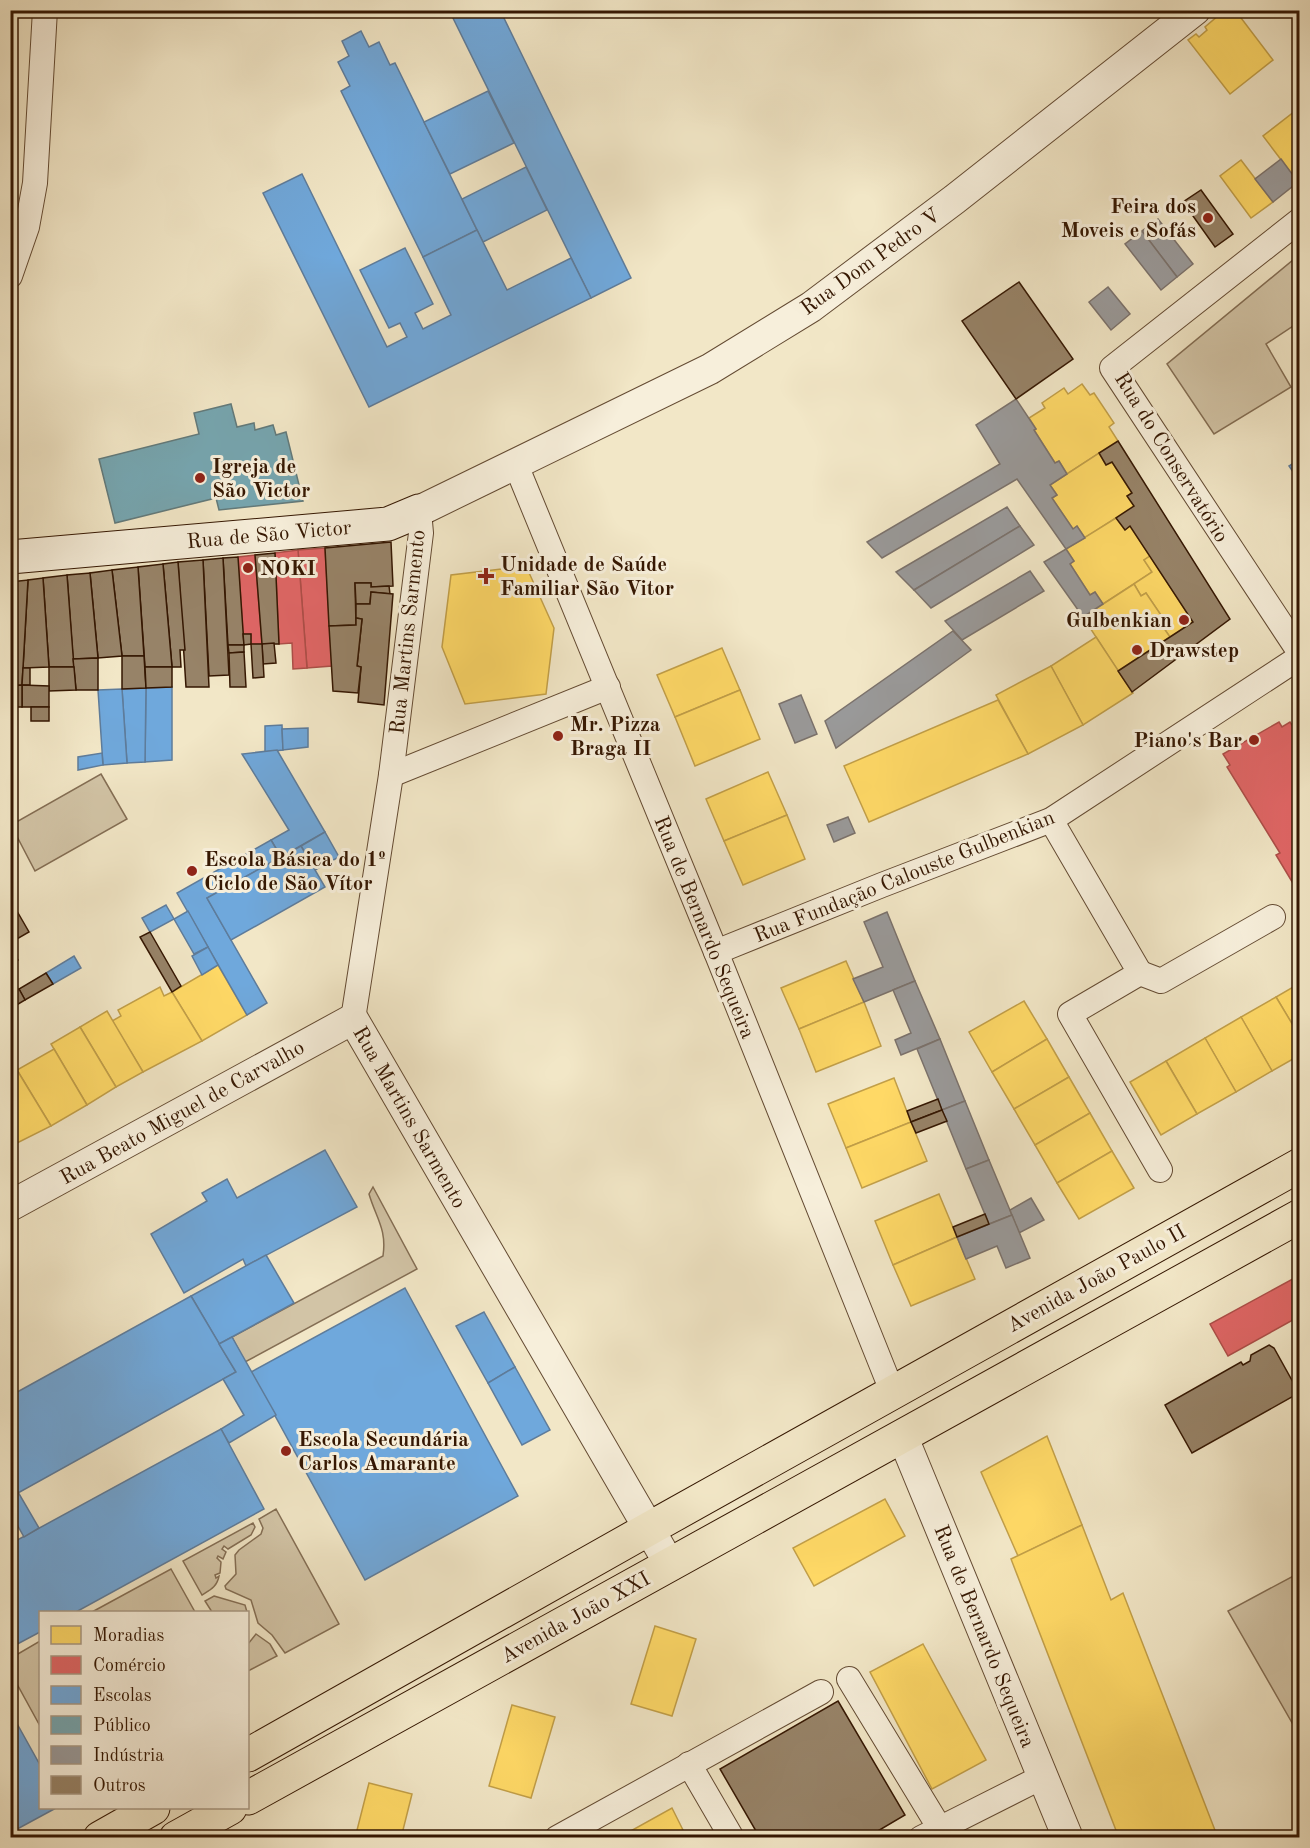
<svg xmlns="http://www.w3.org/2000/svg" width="1310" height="1848" viewBox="0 0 1310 1848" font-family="'Old Standard TT',serif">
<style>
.green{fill:#d2c4a6;stroke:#846e54;stroke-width:1.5}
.homes{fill:#ffd966;stroke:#c29f48;stroke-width:1.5}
.shops{fill:#e06666;stroke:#ad4e48;stroke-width:1.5}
.schools{fill:#6fa8dc;stroke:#5e7c9b;stroke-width:1.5}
.public{fill:#76a5af;stroke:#627a7b;stroke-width:1.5}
.industry{fill:#999;stroke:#7b726c;stroke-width:1.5}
.building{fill:#978368;stroke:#351702;stroke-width:1.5}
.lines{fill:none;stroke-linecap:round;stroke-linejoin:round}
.minor-casing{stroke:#644b33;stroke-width:26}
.tertiary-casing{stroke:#644b33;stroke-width:32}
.secondary-casing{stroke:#351702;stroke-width:35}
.primary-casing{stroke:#351702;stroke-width:35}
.minor{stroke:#f7efdb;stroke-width:24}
.tertiary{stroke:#f7efdb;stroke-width:30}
.secondary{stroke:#f7efdb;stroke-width:33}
.primary{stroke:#f2e7c7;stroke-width:33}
.poi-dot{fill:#8f2418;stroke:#f7efdb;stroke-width:2}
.labels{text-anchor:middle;stroke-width:6;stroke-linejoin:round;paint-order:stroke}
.poi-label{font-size:21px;font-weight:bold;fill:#351702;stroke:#f7efdb;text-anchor:start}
.street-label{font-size:21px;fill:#351702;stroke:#f7efdb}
</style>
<rect width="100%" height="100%" fill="#f2e7c7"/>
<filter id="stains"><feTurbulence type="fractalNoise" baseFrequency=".00333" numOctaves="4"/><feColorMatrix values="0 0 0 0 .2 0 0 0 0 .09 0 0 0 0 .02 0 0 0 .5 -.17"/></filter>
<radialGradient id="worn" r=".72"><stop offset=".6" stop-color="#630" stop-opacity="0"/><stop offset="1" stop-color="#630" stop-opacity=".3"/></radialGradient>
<g class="green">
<path d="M1299,255v67l-33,22 25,43 -77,47 -47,-70z"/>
<path d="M101,774l26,45 -92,52 -24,-46z"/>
<path d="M373,1187l44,82 -172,93 -13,-25 151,-81c4,-27 -7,-38 -14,-62z"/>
<path d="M276,1509l63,115 -54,29 -13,-18 -14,-12 -7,-23 -25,-11 -1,-3 11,-12 -1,-19 4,-5 22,-16 2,-6 -4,-9z"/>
<path d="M253,1523l2,4 -4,8 -23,14 -4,-3 -2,3 4,3 -3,7 -5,-3 -1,2 4,4 -1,11 -5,2 1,3 3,-2c-2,11 -9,14 -17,19l-19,-34z"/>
<path d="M171,1569l24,43h-103z"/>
<path d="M1299,1573v162l-71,-124z"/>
<path d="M214,1596l31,9 2,7h-35l-7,-11z"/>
<path d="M256,1634l14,10 7,12 -29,15v-27z"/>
<path d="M40,1641v85l-29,-53v-15z"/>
</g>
<g class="homes">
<path d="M1225,10h10l38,50 -43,34 -42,-54 8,-6 3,3 8,-7 -2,-3z"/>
<path d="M1299,108l1,73 -2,1 -35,-46z"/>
<path d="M1241,160l32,42 -22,16 -31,-42z"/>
<path d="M1082,384l8,11 4,-2 20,30 -5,4 9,14 -51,33 -8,-13 -4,2 -21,-33 2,-1 -7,-11 16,-10 -3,-5 22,-15 4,6z"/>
<path d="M1099,453l7,12 6,-3 20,31 -5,3 7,10 -49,32 -8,-12 -4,3 -21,-31 5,-3 -7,-10z"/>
<path d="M1116,518l9,12 5,-4 20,30 -6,4 8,12 -49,32 -8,-12 -5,3 -20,-31 4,-3 -8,-12z"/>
<path d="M1150,556l43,66 -23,15 -7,-10 4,-3 -21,-31 -5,3 -7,-12 18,-12 -8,-12z"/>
<path d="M526,566l28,62 -8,66 -81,10 -23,-57 9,-72z"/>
<path d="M1134,584l7,12 5,-3 21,31 -4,3 7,10 -52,34 -35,-54z"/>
<path d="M1096,637l37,56 -50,32 -32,-59z"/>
<path d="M722,648l18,42 -65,27 -18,-42z"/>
<path d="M1051,666l32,59 -55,29 -32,-59z"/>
<path d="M740,690l20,49 -65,27 -20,-49z"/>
<path d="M998,700l30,54 -159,68 -25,-56z"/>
<path d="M768,772l19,43 -63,26 -18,-42z"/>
<path d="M787,815l18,44 -62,26 -19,-44z"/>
<path d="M846,961l18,41 -65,27 -18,-41z"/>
<path d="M218,965l29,50 -45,26 -30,-49z"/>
<path d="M1300,983v54l-24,-40z"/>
<path d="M160,987l4,9 8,-4 30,49 -59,31 -31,-51 9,-5 -3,-6z"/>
<path d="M1276,997l24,40v18l-28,16 -31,-54z"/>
<path d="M1024,1001l23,38 -55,33 -23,-40z"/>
<path d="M864,1002l17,44 -65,26 -17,-43z"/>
<path d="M107,1011l36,61 -27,15 -36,-60z"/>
<path d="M1241,1017l31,54 -36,21 -31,-54z"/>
<path d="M80,1027l36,60 -29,18 -36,-61z"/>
<path d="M1205,1038l31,54 -39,22 -31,-53z"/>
<path d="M1047,1039l22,38 -55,32 -22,-37z"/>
<path d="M54,1049l33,56 -36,21 -34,-56z"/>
<path d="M1166,1061l31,53 -36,21 -31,-53z"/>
<path d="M17,1070l34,56 -40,20 -1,-73z"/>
<path d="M1069,1077l21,36 -55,32 -21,-36z"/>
<path d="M894,1078l17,44 -65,26 -18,-44z"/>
<path d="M1090,1113l22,38 -55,32 -22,-38z"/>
<path d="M911,1122l16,39 -65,27 -16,-40z"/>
<path d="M1112,1151l22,37 -55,31 -22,-36z"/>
<path d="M939,1194l18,43 -64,28 -18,-44z"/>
<path d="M957,1237l18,42 -64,27 -18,-41z"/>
<path d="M1047,1436l35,89 -64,31 -37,-84z"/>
<path d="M885,1499l20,37 -91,50 -21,-38z"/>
<path d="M1082,1525l29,75 12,-7 95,245h-99l-108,-279z"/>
<path d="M655,1626l41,13 -24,77 -41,-12z"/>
<path d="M923,1644l63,116 -54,29 -62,-117z"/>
<path d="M512,1705l43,12 -24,81 -42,-12z"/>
<path d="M369,1783l43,11 -11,44h-46z"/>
<path d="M672,1808l15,30h-69z"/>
</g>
<g class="shops">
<path d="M325,548l7,118 -25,2 -9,-118z"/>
<path d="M298,550l9,118 -14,1 -1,-26 -13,1 -4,-91z"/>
<path d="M255,555l7,89h-11v-10h-8l-5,-77z"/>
<path d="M1279,722l3,5 8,-5 10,16v157l-24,-40 4,-2 -53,-86 3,-2 -7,-11z"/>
<path d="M1300,1275v41l-72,40 -18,-32z"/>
</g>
<g class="schools">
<path d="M449,10h51l131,268 -40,20z"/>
<path d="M361,31l8,16 10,-5 11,23 5,-2 82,167 -54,27 -82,-166 9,-5 -12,-24 11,-6 -7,-15z"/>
<path d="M488,91l26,52 -64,31 -26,-52z"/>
<path d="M526,167l21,43 -64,32 -21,-43z"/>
<path d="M302,174l85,173 20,-10 -7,-14 -11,5 -29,-58 45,-22 28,56 -18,9 8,16 28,-14 -28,-58 54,-27 30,60 64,-32 20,40 -222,109 -106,-214z"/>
<path d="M1300,459v23l-11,-16z"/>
<path d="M172,687v73l-27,2 1,-74z"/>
<path d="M146,688l-1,74 -18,1 -5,-74z"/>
<path d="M122,689l5,74 -24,2 -5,-75z"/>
<path d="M282,725l1,25 -18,2v-26z"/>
<path d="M308,728v19l-25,3 -1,-21z"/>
<path d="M277,750l48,82 -44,25 -10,-17 18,-10 -47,-76z"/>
<path d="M102,753l1,12 -25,5v-13z"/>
<path d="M325,832l14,25 -24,13 -14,-24z"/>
<path d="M271,840l10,17 -74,41 60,105 -20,12 -70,-122z"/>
<path d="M301,846l24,41 -94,53 -24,-42z"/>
<path d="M166,905l8,14 -24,13 -8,-14z"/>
<path d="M188,911l20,36 -14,7 -20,-35z"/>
<path d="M208,947l10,18 -16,10 -10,-19z"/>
<path d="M74,956l7,12 -28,16 -7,-11z"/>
<path d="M325,1150l32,57 -111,59 -3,-7 -59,34 -33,-59 56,-33 -5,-8 25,-14 10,19z"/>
<path d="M266,1255l28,48 -75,41 -28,-48z"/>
<path d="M405,1288l113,208 -153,84 -114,-208z"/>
<path d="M191,1296l45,76 -218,121 -8,-12v-85z"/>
<path d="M484,1312l31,55 -27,16 -32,-57z"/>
<path d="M232,1337l44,78 -47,28 -8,-14 23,-14 -21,-36 13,-7 -17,-28z"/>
<path d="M515,1367l35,63 -28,15 -34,-62z"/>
<path d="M221,1429l43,80 -188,103h-36v20l-30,16v-104z"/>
<path d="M11,1480l28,48 -15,9 -14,-25z"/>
<path d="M10,1711l30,54v43h16l-46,25z"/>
</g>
<path class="public" d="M231,404l6,23 17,-4 1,7 18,-5 3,10 10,-3 17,69 -84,9 -3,-12 -101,25 -16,-64 100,-25 -5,-21z"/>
<g class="industry">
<path d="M1281,159l17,23 -25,20 -18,-23z"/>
<path d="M1158,219l35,45 -16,13 -35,-46z"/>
<path d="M1142,231l35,46 -16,13 -36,-46z"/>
<path d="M1108,287l22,27 -19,16 -22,-28z"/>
<path d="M1016,399l20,30 -2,1 21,33 4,-2 8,13 -17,11 7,10 -5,3 21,31 4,-3 8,12 -19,11 -49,-70 -135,79 -15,-16 133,-78 -24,-39z"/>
<path d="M1007,507l13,19 -106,64 -18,-18z"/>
<path d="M1020,526l14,19 -103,63 -17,-18z"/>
<path d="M1066,549l8,12 -4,3 20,31 5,-3 8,12 -20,13 -39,-55z"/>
<path d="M1030,571l14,20 -82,49 -17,-19z"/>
<path d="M953,631l18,19 -135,98 -11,-27z"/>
<path d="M801,695l16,39 -22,9 -16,-39z"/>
<path d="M848,817l7,16 -21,9 -7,-17z"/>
<path d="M887,912l28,69 -51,21 -11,-23 30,-12 -19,-45z"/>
<path d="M915,981l25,58 -39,16 -6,-15 16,-7 -18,-43z"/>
<path d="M940,1039l25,62 -23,9 -25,-61z"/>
<path d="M965,1101l24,59 -23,9 -24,-59z"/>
<path d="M989,1160l23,55 -23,9 -23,-55z"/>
<path d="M1031,1198l13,22 -25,13 -9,-23z"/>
<path d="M1012,1215l18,43 -24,10 -9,-22 -31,13 -9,-22z"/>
</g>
<g class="building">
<path d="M1201,190l32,44 -18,13 -32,-45z"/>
<path d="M1019,282l54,77 -57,40 -54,-78z"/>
<path d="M1118,441l112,178 -98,73 -14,-21 75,-49 -63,-96 -5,4 -9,-12 18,-12 -7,-10 5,-3 -20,-31 -6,3 -7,-12z"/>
<path d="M391,542l2,44 -22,1v-4h-16l1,42 -27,1 -4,-78z"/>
<path d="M275,553l4,91h-17l-7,-89z"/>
<path d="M238,557l6,88h-16l-5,-87z"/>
<path d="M223,558l6,117 -20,1 -6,-116z"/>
<path d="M203,560l6,127h-23l-8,-125z"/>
<path d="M178,562l7,88h-5l1,17h-9l-9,-103z"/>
<path d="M163,564l9,103h-27l-7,-100z"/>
<path d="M138,567l6,89h-22l-10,-86z"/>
<path d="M112,570l10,86 -24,2 -8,-85z"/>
<path d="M90,573l8,85 -25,1 -6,-84z"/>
<path d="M67,575l7,92h-25l-6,-89z"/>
<path d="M43,578l6,89 -26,1 5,-88z"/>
<path d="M28,580l-6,105 -12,1v-104z"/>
<path d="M355,583h16v4l18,-1 1,8 -19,-2 -1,12h-14z"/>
<path d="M371,592l22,2 -9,111 -26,-3 3,-35 -4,-1 5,-47 -6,-1v-14h14z"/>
<path d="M356,618l6,1 -5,47 4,1 -3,26 -25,-2 -4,-65 27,-1z"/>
<path d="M243,634h8v10l-7,1z"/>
<path d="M274,643l2,20 -13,1 -1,-20z"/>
<path d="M251,644h11l2,33 -11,1z"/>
<path d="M228,645h16v7l-15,1z"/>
<path d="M244,652l2,35h-16l-1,-34z"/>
<path d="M122,656h22l2,32 -24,1z"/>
<path d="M98,658v32h-22l-3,-31z"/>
<path d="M49,667h25l2,23 -27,1z"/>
<path d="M145,667h27v20l-26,1z"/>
<path d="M23,668h7v17h-8z"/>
<path d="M22,685l27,1v21h-27z"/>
<path d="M22,685v22h-12v-21z"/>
<rect x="31" y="707" width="18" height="14"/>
<path d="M10,899l19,33 -19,11z"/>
<path d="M150,932l31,54 -9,6 -32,-55z"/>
<path d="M10,948l8,12 -8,4z"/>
<path d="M46,973l7,11 -28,16 -6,-11z"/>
<path d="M19,989l6,11 -15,9v-15z"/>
<path d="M938,1099l4,11 -31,12 -4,-11z"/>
<path d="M942,1110l5,11 -31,12 -5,-11z"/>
<path d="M985,1214l4,10 -32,13 -4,-10z"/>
<path d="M1269,1345l5,3 25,45 -107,60 -27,-48 76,-43 2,3 7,-4 1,-6z"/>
<path d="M838,1701l67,114 -39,23h-106l-40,-69z"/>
</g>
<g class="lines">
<defs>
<g id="minor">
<path d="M1300,220l-188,148 188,285"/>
<path d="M10,276l17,-49 8,-44 10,-173"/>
<path d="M516,465l200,487 176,439"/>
<path d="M391,775l217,-88"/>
<path d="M1051,820l89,153 -70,41 90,156"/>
<path d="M716,952l166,-67 169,-65 249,-163"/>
<path d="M1140,973l21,8 112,-64"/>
<path d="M353,1019l38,-244 30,-242 -2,-22"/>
<path d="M849,1679l90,148"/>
<path d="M689,1764l43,74"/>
<path d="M557,1838l264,-146"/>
<path d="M921,1838l121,-61"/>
</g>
<g id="tertiary">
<path d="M419,511l291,-142 101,-62 144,-108 240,-189"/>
<path d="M10,1206l343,-187 317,546"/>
<path d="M902,1435l166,403"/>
</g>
<path id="secondary" d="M10,557l378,-33 31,-13"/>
<g id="primary">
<path d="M248,1755c350,-198 700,-395 1052,-590"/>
<path d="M248,1798l1052,-582"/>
<path d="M100,1838l53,-30"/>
<path d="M176,1838l54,-30"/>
</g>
</defs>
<use href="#minor" class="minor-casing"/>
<use href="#tertiary" class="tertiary-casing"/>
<use href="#secondary" class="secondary-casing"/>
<use href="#primary" class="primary-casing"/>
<use href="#minor" class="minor"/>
<use href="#tertiary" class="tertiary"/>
<use href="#secondary" class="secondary"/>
<use href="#primary" class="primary"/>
</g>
<g class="poi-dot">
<circle cx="1208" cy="218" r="6"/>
<circle cx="200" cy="478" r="6"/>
<circle cx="248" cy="568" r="6"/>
<path d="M483 567h6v6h6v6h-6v6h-6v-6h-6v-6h6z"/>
<circle cx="1184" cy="620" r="6"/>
<circle cx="1137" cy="650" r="6"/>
<circle cx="558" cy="736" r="6"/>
<circle cx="1254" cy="740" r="6"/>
<circle cx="192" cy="871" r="6"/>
<circle cx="286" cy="1451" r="6"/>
</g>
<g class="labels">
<g class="poi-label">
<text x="1196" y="213" text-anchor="end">Feira dos<tspan x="1196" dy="24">Moveis e Sofás</tspan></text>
<text x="212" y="473">Igreja de<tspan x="212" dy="24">São Victor</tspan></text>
<text x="500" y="571">Unidade de Saúde<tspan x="500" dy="24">Familiar São Vitor</tspan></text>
<text x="260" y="575">NOKI</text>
<text x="1172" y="627" text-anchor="end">Gulbenkian</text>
<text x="1149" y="657">Drawstep</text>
<text x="570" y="731">Mr. Pizza<tspan x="570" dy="24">Braga II</tspan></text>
<text x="1242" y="747" text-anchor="end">Piano's Bar</text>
<text x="204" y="866">Escola Básica do 1º<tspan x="204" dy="24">Ciclo de São Vítor</tspan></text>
<text x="298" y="1446">Escola Secundária<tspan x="298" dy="24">Carlos Amarante</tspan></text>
</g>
<g class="street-label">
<text transform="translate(870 261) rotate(-36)" y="7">Rua Dom Pedro V</text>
<text transform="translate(1172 457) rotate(58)" y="7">Rua do Conservatório</text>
<text transform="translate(269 534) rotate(-5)" y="7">Rua de São Victor</text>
<text transform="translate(407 632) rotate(-84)" y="7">Rua Martins Sarmento</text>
<text transform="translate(904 876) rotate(-22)" y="7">Rua Fundação Calouste Gulbenkian</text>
<text transform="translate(705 927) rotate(68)" y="7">Rua de Bernardo Sequeira</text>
<text transform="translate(182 1112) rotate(-29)" y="7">Rua Beato Miguel de Carvalho</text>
<text transform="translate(410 1117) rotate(60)" y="7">Rua Martins Sarmento</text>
<text transform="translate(1096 1278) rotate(-29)" y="7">Avenida João Paulo II</text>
<text transform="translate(575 1617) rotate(-29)" y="7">Avenida João XXI</text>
<text transform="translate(985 1636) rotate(68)" y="7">Rua de Bernardo Sequeira</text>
</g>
</g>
<rect width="1310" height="1848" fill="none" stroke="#f2e7c7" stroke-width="36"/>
<rect x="12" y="12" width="1286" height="1824" fill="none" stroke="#351702" stroke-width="3"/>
<rect x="18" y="18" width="1274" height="1812" fill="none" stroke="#351702" stroke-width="1.5"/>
<rect x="39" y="1611" width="210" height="198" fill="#f7efdb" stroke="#a99984" stroke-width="1.5"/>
<rect x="51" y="1626" width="30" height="18" fill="#ffd966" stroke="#a99984" stroke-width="1.5"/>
<text x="93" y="1641" font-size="18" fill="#351702">Moradias</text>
<rect x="51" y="1656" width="30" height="18" fill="#e06666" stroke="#a99984" stroke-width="1.5"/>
<text x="93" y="1671" font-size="18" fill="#351702">Comércio</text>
<rect x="51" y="1686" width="30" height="18" fill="#6fa8dc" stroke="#a99984" stroke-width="1.5"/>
<text x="93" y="1701" font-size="18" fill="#351702">Escolas</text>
<rect x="51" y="1716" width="30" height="18" fill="#76a5af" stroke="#a99984" stroke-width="1.5"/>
<text x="93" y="1731" font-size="18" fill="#351702">Público</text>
<rect x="51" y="1746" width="30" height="18" fill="#999999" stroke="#a99984" stroke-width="1.5"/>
<text x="93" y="1761" font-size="18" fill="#351702">Indústria</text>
<rect x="51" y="1776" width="30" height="18" fill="#978368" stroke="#a99984" stroke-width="1.5"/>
<text x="93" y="1791" font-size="18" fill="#351702">Outros</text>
<rect width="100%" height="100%" filter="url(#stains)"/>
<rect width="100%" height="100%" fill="url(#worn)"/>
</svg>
